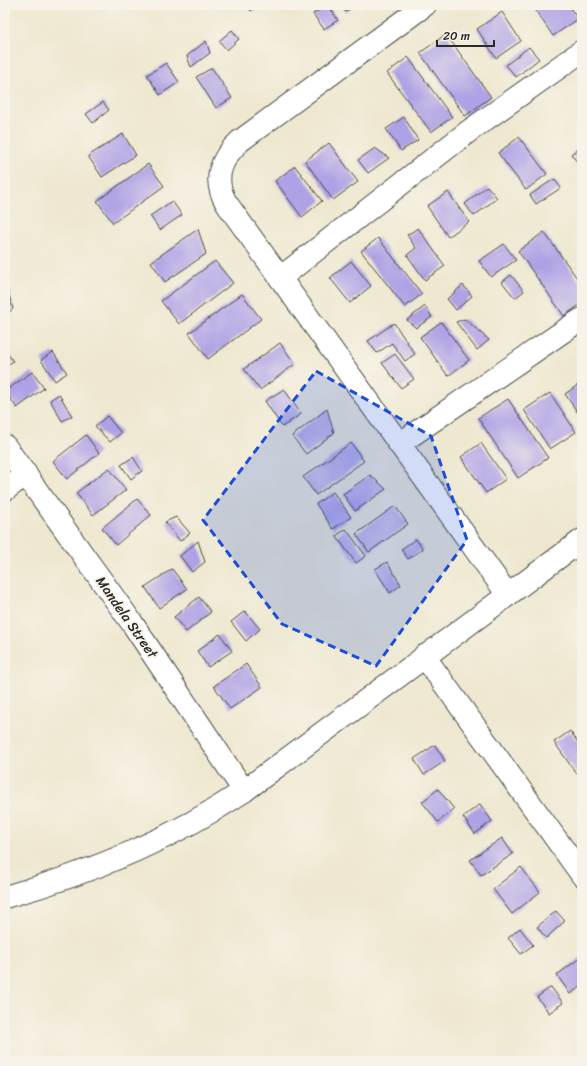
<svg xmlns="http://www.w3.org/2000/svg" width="587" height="1066" viewBox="0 0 587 1066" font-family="Sriracha,sans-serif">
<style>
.building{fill:#afa1e5}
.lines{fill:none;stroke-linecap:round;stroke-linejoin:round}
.minor-casing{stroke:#484744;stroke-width:24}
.minor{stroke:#fff;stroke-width:22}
.marked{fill:#1d4ed8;fill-opacity:0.2;stroke:#1d4ed8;stroke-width:3;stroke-dasharray:8 5;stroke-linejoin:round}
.labels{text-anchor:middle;stroke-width:4;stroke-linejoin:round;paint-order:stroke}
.street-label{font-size:14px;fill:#2b2b2b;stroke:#f7f3e8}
</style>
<rect width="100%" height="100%" fill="#f7f3e8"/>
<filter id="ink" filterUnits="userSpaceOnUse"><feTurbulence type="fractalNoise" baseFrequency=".025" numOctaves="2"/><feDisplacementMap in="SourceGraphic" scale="8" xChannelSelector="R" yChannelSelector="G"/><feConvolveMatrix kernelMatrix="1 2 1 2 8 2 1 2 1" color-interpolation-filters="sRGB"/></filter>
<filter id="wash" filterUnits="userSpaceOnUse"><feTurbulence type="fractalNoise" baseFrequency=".012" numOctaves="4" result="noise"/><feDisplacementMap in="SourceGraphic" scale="16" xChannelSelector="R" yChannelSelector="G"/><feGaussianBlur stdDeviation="0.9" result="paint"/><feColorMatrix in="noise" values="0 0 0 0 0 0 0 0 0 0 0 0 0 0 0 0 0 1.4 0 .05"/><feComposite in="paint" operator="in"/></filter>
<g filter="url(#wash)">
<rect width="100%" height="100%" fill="#eee8d0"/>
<g id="blocks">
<g class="building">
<path d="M246,5h12l-7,6z"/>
<path d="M326,5h2l10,15 -14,9 -11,-15z"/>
<path d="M340,5h15l-9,7z"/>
<path d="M532,5h36l10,14 -25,17z"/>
<path d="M502,12l19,29 -25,17 -19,-29z"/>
<path d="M232,30l7,9 -12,11 -8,-9z"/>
<path d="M446,34l45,63 -26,19 -45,-63z"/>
<path d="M206,41l4,12 -19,14 -4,-11z"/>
<path d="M529,47l10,12 -23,18 -10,-12z"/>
<path d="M408,57l44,60 -21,15 -44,-59z"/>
<path d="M166,63l13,19 -19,13 -13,-20z"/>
<path d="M212,68l20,30 -16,10 -20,-31z"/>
<path d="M103,102l6,8 -16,13 -7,-9z"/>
<path d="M404,117l14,23 -17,11 -15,-22z"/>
<path d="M123,134l13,21 -34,22 -14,-21z"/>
<path d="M519,137l28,37 -21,16 -28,-37z"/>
<path d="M329,143l29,39 -25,18 -28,-39z"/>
<path d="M582,146v22l-11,-14z"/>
<path d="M375,148l14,10 -21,15 -10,-13z"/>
<path d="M148,164l16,22 -51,37 -16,-22z"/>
<path d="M295,166l27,35 -20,16 -27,-36z"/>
<path d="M554,179l7,9 -25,16 -6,-9z"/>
<path d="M487,186l10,12 -23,18 -9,-12z"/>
<path d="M448,192l21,30 -21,15 -21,-31z"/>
<path d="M172,201l10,14 -22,15 -10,-14z"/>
<path d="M418,228l27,38 -20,14 -18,-25 9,-7 -9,-13z"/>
<path d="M198,229l8,25 -41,28 -14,-20z"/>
<path d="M544,232l38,53v18l-18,13 -46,-65z"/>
<path d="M378,238l44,56 -17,13 -44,-56z"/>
<path d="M504,244l12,16 -25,17 -12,-16z"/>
<path d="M215,261l18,22 -54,41 -18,-23z"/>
<path d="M351,261l20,25 -21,17 -20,-25z"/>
<path d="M511,275l13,16 -9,7 -13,-16z"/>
<path d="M463,285l9,11 -16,14 -9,-11z"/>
<path d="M7,288l6,21 -8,6v-25z"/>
<path d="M242,294l19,25 -53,40 -19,-26z"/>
<path d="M425,306l7,11 -16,11 -9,-8z"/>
<path d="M465,319l24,21 -12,10 -21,-28z"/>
<path d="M441,322l28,38 -21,16 -28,-39z"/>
<path d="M394,323l21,31 -10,7 -13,-18 -15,10 -9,-12z"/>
<path d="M280,343l15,21 -35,26 -16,-21z"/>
<path d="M5,350l8,11 -8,6z"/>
<path d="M53,352l14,21 -12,8 -14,-21z"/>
<path d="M395,354l19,25 -13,9 -19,-25z"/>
<path d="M32,372l12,16 -27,20 -12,-17z"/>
<path d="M582,382v29l-4,2 -13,-19z"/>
<path d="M284,389l17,25 -19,13 -17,-26z"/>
<path d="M550,393l26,39 -26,17 -26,-39z"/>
<path d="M59,394l13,22 -10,5 -12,-21z"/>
<path d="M508,399l40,59 -30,20 -40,-60z"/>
<path d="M327,409l7,24 -28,21 -14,-18z"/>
<path d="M107,416l14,17 -11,9 -15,-16z"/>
<path d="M86,435l13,18 -32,26 -14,-18z"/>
<path d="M351,443l13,18 -48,34 -13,-18z"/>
<path d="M481,443l25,36 -20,14 -25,-36z"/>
<path d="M133,457l9,14 -11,8 -10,-14z"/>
<path d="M109,468l17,22 -33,25 -17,-22z"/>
<path d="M370,475l16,14 -31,22 -12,-17z"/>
<path d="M333,492l18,25 -18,12 -17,-25z"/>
<path d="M137,499l14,16 -35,30 -14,-17z"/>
<path d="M395,506l13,18 -39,28 -13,-18z"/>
<path d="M176,517l14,16 -10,8 -15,-19z"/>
<path d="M346,529l20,27 -10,7 -20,-27z"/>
<path d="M416,539l7,10 -15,10 -7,-10z"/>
<path d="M198,541l7,21 -13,10 -12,-16z"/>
<path d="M387,562l14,23 -11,8 -15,-24z"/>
<path d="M172,569l15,20 -28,19 -14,-21z"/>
<path d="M199,597l12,15 -25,20 -12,-15z"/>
<path d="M245,611l15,18 -14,12 -15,-19z"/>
<path d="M220,634l12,17 -24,16 -11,-16z"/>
<path d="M246,664l16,23 -32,22 -16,-23z"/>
<path d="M570,731l12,17v20l-6,5 -22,-31z"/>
<path d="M435,745l10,16 -21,14 -10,-16z"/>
<path d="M438,789l16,20 -16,13 -16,-20z"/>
<path d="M480,804l12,17 -17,13 -12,-17z"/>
<path d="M502,838l11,16 -32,21 -11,-15z"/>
<path d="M521,867l19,25 -28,22 -19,-25z"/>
<path d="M556,911l9,10 -19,17 -9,-11z"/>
<path d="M520,928l13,17 -12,9 -13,-16z"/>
<path d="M581,957l1,29 -12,8 -13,-19z"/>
<path d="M551,987l12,16 -14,10 -12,-16z"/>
</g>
</g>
</g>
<g filter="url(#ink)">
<use href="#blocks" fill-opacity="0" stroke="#484744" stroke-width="1"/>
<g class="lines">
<defs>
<g id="minor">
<path d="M425,5l-185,136c-20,18 -28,39 -13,63l281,391"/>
<path d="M280,278l189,-147 113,-80"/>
<path d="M399,444l175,-120 8,-5"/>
<path d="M5,446l127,177 112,168"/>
<path d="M5,490l21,-16"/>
<path d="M424,656l158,219"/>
<path d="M5,897c85,-24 166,-57 239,-106l338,-251"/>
</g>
</defs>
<use href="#minor" class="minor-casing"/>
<use href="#minor" class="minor"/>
</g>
</g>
<path class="marked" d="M316,371l115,65 36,104 -91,126 -94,-42 -79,-104z"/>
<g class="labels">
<g class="street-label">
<text transform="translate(127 617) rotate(55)" y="5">Mandela Street</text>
</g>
</g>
<rect width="587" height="1066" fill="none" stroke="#f7f3e8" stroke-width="20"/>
<path d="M437 40v6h57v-6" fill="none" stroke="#2b2b2b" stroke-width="2"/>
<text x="443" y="40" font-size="12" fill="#2b2b2b" stroke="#f7f3e8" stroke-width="3" paint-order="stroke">20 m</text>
</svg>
